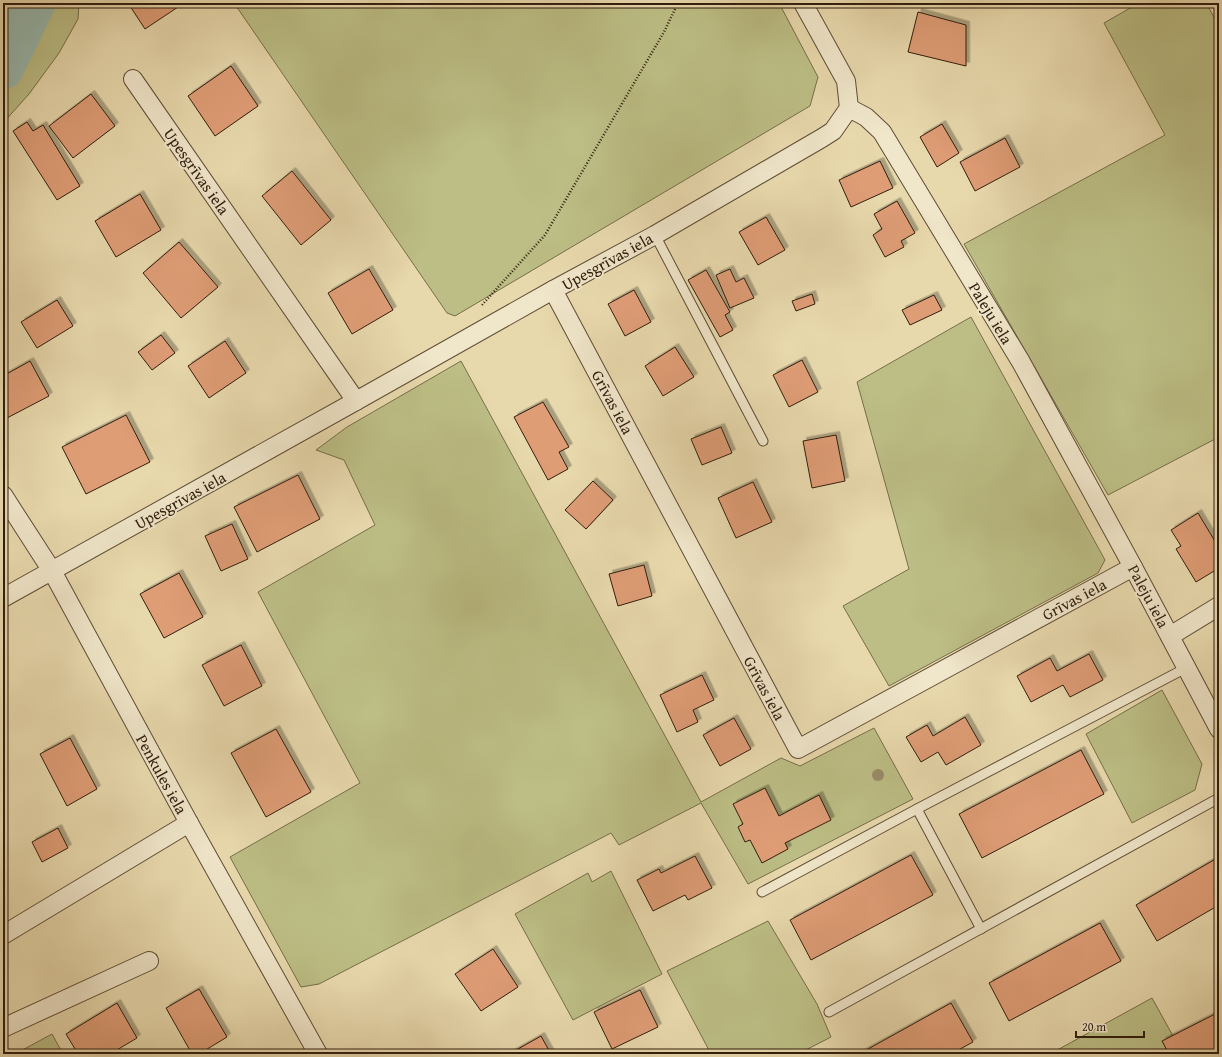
<svg xmlns="http://www.w3.org/2000/svg" width="1222" height="1057" viewBox="0 0 1222 1057" font-family="'Gentium Book Plus',serif">
<style>
.green{fill:#bcbe85;stroke:#766e49}
.lines{fill:none;stroke-linecap:round;stroke-linejoin:round}
.river{stroke:#98b9af;stroke-width:41}
.building{fill:#df9d76;stroke:#301d0d;filter:url(#shadow)}
.service-casing{stroke:#5e4c35;stroke-width:11}
.minor-casing{stroke:#5e4c35;stroke-width:20}
.path{stroke:#301d0d;stroke-width:2.5;stroke-dasharray:1 2;stroke-linecap:butt}
.service{stroke:#f0e6ca;stroke-width:9}
.minor{stroke:#f0e6ca;stroke-width:18}
.tree{fill:#9a8c69}
.labels{text-anchor:middle;stroke-width:4;stroke-linejoin:round;paint-order:stroke}
.street-label{font-size:16px;fill:#301d0d;stroke:#f0e6ca}
</style>
<defs>
<filter id="shadow"><feDropShadow dx="3.5" dy="-3.5" stdDeviation="0" flood-color="#0004"/></filter>
</defs>
<rect width="100%" height="100%" fill="#e8d9ad"/>
<filter id="stains"><feTurbulence type="fractalNoise" baseFrequency=".005" numOctaves="4"/><feColorMatrix values="0 0 0 0 .2 0 0 0 0 .09 0 0 0 0 .02 0 0 0 .5 -.17"/></filter>
<radialGradient id="worn" r=".72"><stop offset=".6" stop-color="#630" stop-opacity="0"/><stop offset="1" stop-color="#630" stop-opacity=".3"/></radialGradient>
<g class="green">
<path d="M3,3h76l-1,16 -19,34 -30,41 -26,29z"/>
<path d="M234,3h545l39,74 -8,29 -355,210 -8,-3z"/>
<path d="M1139,3h67l13,23v411l-111,58 -144,-251 201,-109 -61,-112z"/>
<path d="M971,317l134,243 -7,13 -209,113 -46,-80 66,-37 -52,-187z"/>
<path d="M461,361l240,441 80,-44 19,8 74,-38 39,71 -165,85 -47,-81 -82,42 -8,-12 -292,151 -18,3 -71,-130 130,-74 -102,-191 117,-67 -31,-65 -28,-10 31,-23z"/>
<path d="M1162,690l40,74 -7,26 -63,33 -46,-89z"/>
<path d="M611,871l51,103 -89,46 -58,-106 73,-41 4,9z"/>
<path d="M768,921l49,83 14,33 -33,17h-87l-44,-83z"/>
<path d="M1152,998l31,56h-133z"/>
<path d="M52,1034l11,20h-48z"/>
</g>
<g class="lines">
<path class="river" d="M3,69l32,-66"/>
</g>
<g class="building">
<path d="M128,3h56l-39,26z"/>
<path d="M918,12l48,13v41l-58,-14z"/>
<path d="M231,66l27,40 -43,30 -27,-40z"/>
<path d="M91,94l24,32 -42,32 -24,-32z"/>
<path d="M27,122l6,9 10,-6 37,61 -23,14 -44,-69z"/>
<path d="M942,124l17,29 -22,14 -17,-30z"/>
<path d="M1005,138l15,29 -45,24 -15,-29z"/>
<path d="M880,161l13,27 -42,19 -12,-27z"/>
<path d="M292,171l39,49 -30,25 -39,-49z"/>
<path d="M140,194l21,36 -45,27 -21,-36z"/>
<path d="M897,201l18,32 -14,8 3,6 -19,10 -12,-22 9,-6 -8,-15z"/>
<path d="M766,217l19,33 -27,15 -19,-33z"/>
<path d="M179,242l39,45 -37,31 -38,-45z"/>
<path d="M369,269l24,41 -41,24 -24,-41z"/>
<path d="M730,269l6,13 8,-4 10,20 -24,10 -14,-33z"/>
<path d="M706,270l24,42 -5,3 8,15 -13,7 -32,-57z"/>
<path d="M634,290l17,32 -26,14 -17,-32z"/>
<path d="M812,294l3,10 -19,7 -4,-10z"/>
<path d="M934,295l8,15 -32,15 -8,-15z"/>
<path d="M57,300l16,26 -36,22 -16,-26z"/>
<path d="M161,335l14,18 -23,17 -14,-18z"/>
<path d="M225,341l21,32 -37,25 -21,-32z"/>
<path d="M675,347l19,30 -31,19 -18,-30z"/>
<path d="M802,360l16,32 -29,15 -16,-32z"/>
<path d="M30,361l19,35 -42,22 -4,-8v-34z"/>
<path d="M543,402l26,45 -10,5 9,17 -20,11 -34,-63z"/>
<path d="M126,415l24,47 -64,32 -24,-47z"/>
<path d="M721,427l11,26 -30,12 -11,-26z"/>
<path d="M836,435l9,46 -33,7 -9,-47z"/>
<path d="M298,475l22,44 -63,33 -23,-45z"/>
<path d="M593,481l20,19 -27,29 -21,-19z"/>
<path d="M753,482l19,40 -36,16 -18,-40z"/>
<path d="M1198,513l21,35v20l-23,14 -20,-33 5,-3 -10,-16z"/>
<path d="M232,524l16,35 -27,12 -16,-35z"/>
<path d="M644,565l8,31 -34,10 -9,-32z"/>
<path d="M179,573l24,44 -39,21 -24,-44z"/>
<path d="M241,645l21,41 -38,20 -22,-41z"/>
<path d="M1089,654l14,26 -33,17 -7,-12 -32,17 -14,-26 33,-18 7,13z"/>
<path d="M702,675l12,25 -21,10 5,12 -21,10 -17,-37z"/>
<path d="M965,717l16,28 -35,20 -8,-13 -17,10 -15,-25 21,-12 6,11z"/>
<path d="M734,718l17,31 -31,17 -17,-31z"/>
<path d="M276,729l35,63 -45,25 -35,-64z"/>
<path d="M70,738l27,51 -30,17 -27,-52z"/>
<path d="M1081,750l23,44 -122,64 -23,-44z"/>
<path d="M765,788l14,28 40,-21 12,25 -46,23 3,6 -26,14 -12,-23 -5,2 -7,-15 5,-3 -10,-20z"/>
<path d="M58,828l10,20 -26,14 -10,-20z"/>
<path d="M911,855l22,40 -122,65 -21,-40z"/>
<path d="M695,856l17,32 -24,12 -3,-5 -32,16 -16,-31 22,-11 2,4z"/>
<path d="M1219,857v48l-62,36 -21,-36z"/>
<path d="M1100,923l21,38 -112,60 -20,-38z"/>
<path d="M493,949l25,38 -37,24 -26,-37z"/>
<path d="M199,989l28,48 -28,17h-7l-26,-46z"/>
<path d="M640,990l18,37 -46,22 -18,-37z"/>
<path d="M117,1003l20,35 -27,16h-32l-12,-20z"/>
<path d="M951,1003l22,39 -22,12h-92z"/>
<path d="M1219,1012v38l-8,4h-42l-7,-13z"/>
<path d="M541,1036l10,18h-42z"/>
</g>
<g class="lines">
<defs>
<g id="service">
<path d="M655,235l108,206"/>
<path d="M917,809l64,120"/>
<path d="M762,892l155,-83 269,-141"/>
<path d="M829,1012l390,-214"/>
</g>
<g id="minor">
<path d="M803,3l43,78 3,27"/>
<path d="M133,79l223,322"/>
<path d="M849,108l17,9 16,15 139,230 112,205 86,162"/>
<path d="M553,290l245,459 335,-182"/>
<path d="M3,495l49,76 137,252 129,231"/>
<path d="M3,598l353,-197 197,-111 102,-55 167,-97 11,-7 16,-23"/>
<path d="M1170,636l49,-30"/>
<path d="M3,935l186,-112"/>
<path d="M3,1028l146,-67"/>
</g>
</defs>
<use href="#service" class="service-casing"/>
<use href="#minor" class="minor-casing"/>
<path class="path" d="M482,305l63,-70 119,-203 14,-29"/>
<use href="#service" class="service"/>
<use href="#minor" class="minor"/>
</g>
<circle class="tree" cx="878" cy="775" r="6"/>
<g class="labels">
<g class="street-label">
<text transform="translate(197 171) rotate(55)" y="6">Upesgrīvas iela</text>
<text transform="translate(607 261) rotate(-29)" y="6">Upesgrīvas iela</text>
<text transform="translate(991 313) rotate(59)" y="6">Paleju iela</text>
<text transform="translate(613 402) rotate(62)" y="6">Grīvas iela</text>
<text transform="translate(180 500) rotate(-29)" y="6">Upesgrīvas iela</text>
<text transform="translate(1149 596) rotate(62)" y="6">Paleju iela</text>
<text transform="translate(1074 599) rotate(-28)" y="6">Grīvas iela</text>
<text transform="translate(765 688) rotate(62)" y="6">Grīvas iela</text>
<text transform="translate(162 774) rotate(61)" y="6">Penkules iela</text>
</g>
</g>
<rect width="1222" height="1057" fill="none" stroke="#e8d9ad" stroke-width="16"/>
<rect x="4" y="4" width="1214" height="1049" fill="none" stroke="#301d0d" stroke-width="2"/>
<rect x="8" y="8" width="1206" height="1041" fill="none" stroke="#301d0d"/>
<path d="M1076 1031v6h68v-6" fill="none" stroke="#301d0d" stroke-width="2"/>
<text x="1082" y="1031" font-size="12" fill="#301d0d" stroke="#f0e6ca" stroke-width="3" paint-order="stroke">20 m</text>
<rect width="100%" height="100%" filter="url(#stains)"/>
<rect width="100%" height="100%" fill="url(#worn)"/>
</svg>
